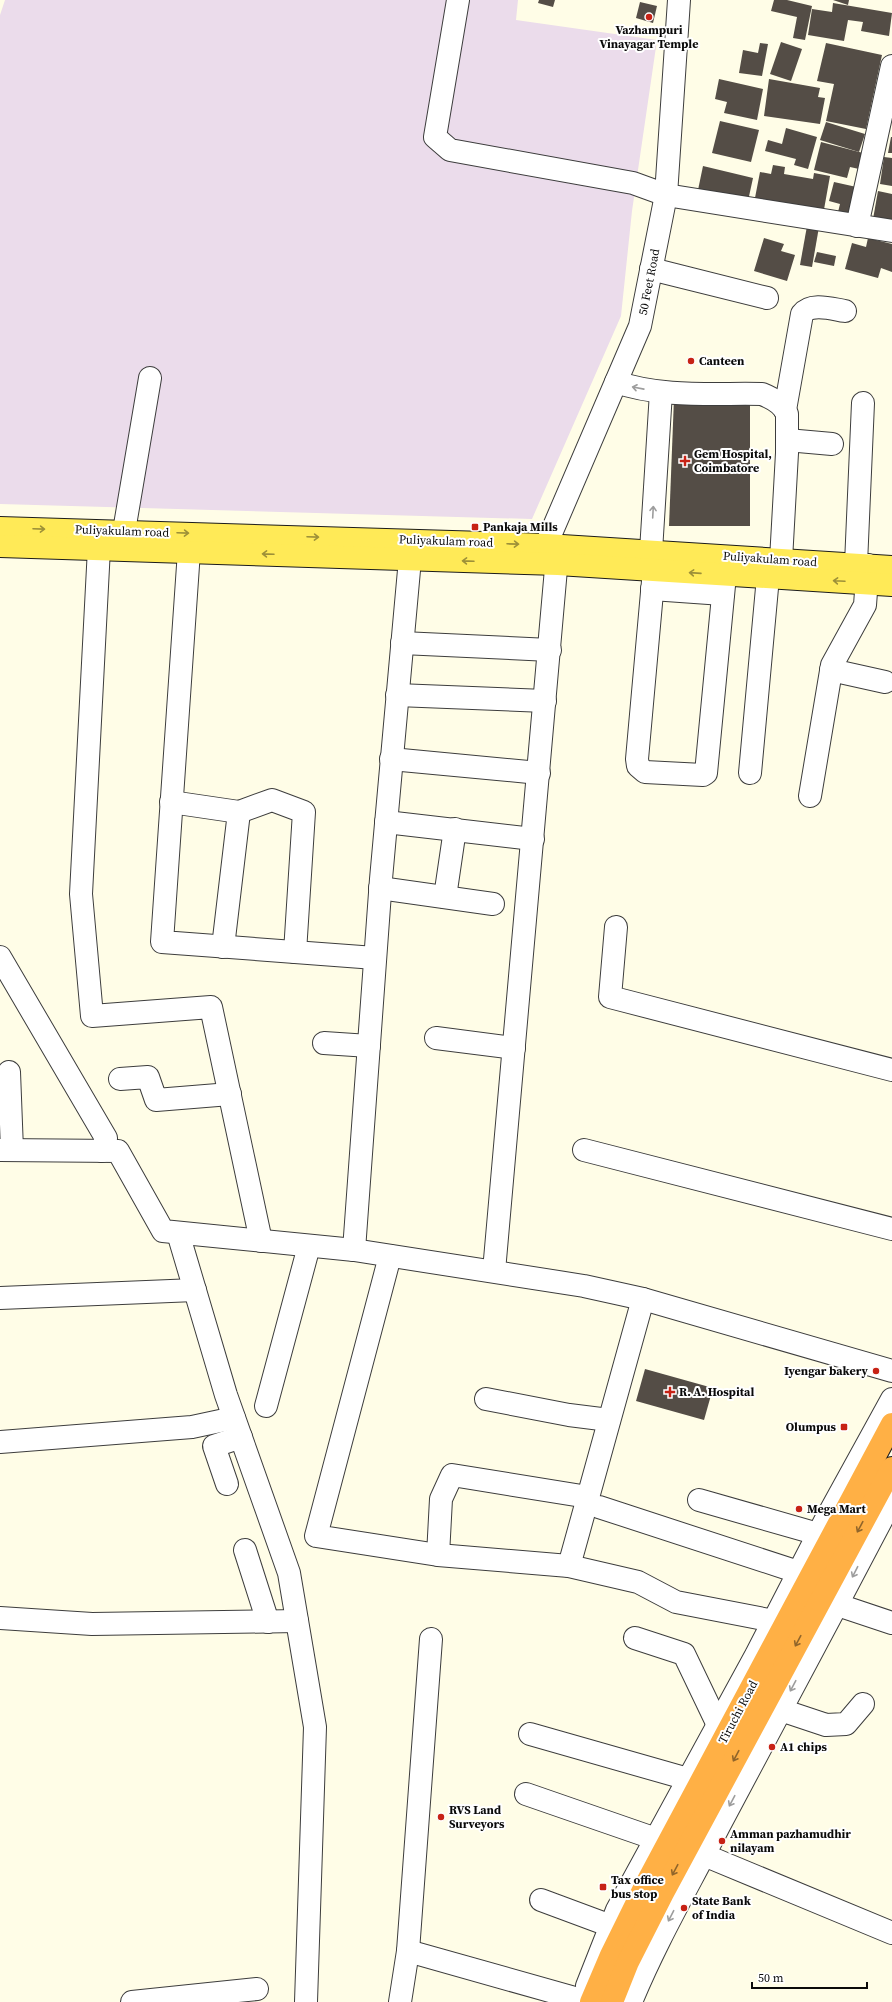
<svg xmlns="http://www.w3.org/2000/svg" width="892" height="2002" viewBox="0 0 892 2002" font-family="'Source Serif 4',serif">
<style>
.industrial{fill:#ebdceb}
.building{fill:#544d46}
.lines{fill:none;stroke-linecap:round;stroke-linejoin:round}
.minor-casing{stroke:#3d3d3d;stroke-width:24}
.major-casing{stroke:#1b1b1b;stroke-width:24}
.highway-casing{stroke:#1b1b1b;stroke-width:24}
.minor{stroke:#fff;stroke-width:22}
.major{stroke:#ffea57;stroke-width:22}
.highway{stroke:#ffb045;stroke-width:22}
.oneway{stroke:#9d9d9d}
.oneway2{stroke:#9d9038}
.oneway3{stroke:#91652a}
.poi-dot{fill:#c72215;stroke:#fff;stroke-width:1.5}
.labels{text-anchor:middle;stroke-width:4;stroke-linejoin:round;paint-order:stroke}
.poi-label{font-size:12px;font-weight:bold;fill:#0a0a0a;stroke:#fff;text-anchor:start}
.street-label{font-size:12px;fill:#0a0a0a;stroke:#fff}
</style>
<rect width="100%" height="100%" fill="#fffde7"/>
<path class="industrial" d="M5,0h513l-2,20 141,20 -25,171 -11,105 -89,203 -532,-15v-489z"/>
<g class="building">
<path d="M539,0h16l-2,7 -15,-4z"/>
<path d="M774,0h13l25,6 -7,34 -12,-2 4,-21 -26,-6z"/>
<path d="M833,0h16l-1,5z"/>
<path d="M640,2l17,4 -4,17 -17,-5z"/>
<path d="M833,3l59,10 -3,23 -28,-5 2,-9 -15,-2 -4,21 -36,-6 4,-26 20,3z"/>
<path d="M781,42l21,7 -11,32 -21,-7z"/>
<path d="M760,43l8,1 -6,32 -23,-3 4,-23 15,3z"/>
<path d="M826,43l56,12 -16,74 -40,-8 8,-37 -17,-3z"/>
<path d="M719,79l44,10 -6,31 -33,-7 3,-11 -12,-3z"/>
<path d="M769,79l51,9 -2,9 7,1 -5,26 -56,-8z"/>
<path d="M720,121l39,9 -8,32 -39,-9z"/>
<path d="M826,122l39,12 -6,18 -39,-12z"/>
<path d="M786,128l31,9 -9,32 -14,-4 2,-6 -31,-8 3,-11 14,4z"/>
<path d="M891,137h1v16h-4z"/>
<path d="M821,142l42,11 -4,16 -9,-2 -3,11 -33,-8z"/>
<path d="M884,157l8,1v28l-12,-2z"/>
<path d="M773,165l12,2 -1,7 29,5 1,-6 16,3 -7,39 -69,-12 6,-31 11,2z"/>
<path d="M703,166l50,12 -5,23 -50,-11z"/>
<path d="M834,182l27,6 -8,32 -16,-4 3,-12 -11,-3z"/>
<path d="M878,191l14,3v29l-19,-4z"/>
<path d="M807,226l12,1 -7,40 -12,-2z"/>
<path d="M764,238l20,6 -3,7 14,4 -8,26 -33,-10z"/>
<path d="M868,238l24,6v28l-11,-4 -3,10 -33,-9 7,-26 14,4z"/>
<path d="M817,252l19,4 -2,10 -20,-4z"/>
<path d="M674,398l76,3v125h-81z"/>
<path d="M645,1369l68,19 -9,32 -68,-19z"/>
</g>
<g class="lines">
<defs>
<g id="minor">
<path d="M458,0l-23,137 15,13 183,33 33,12 226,36"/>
<path d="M857,226l35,-160"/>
<path d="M651,269l116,29"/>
<path d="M616,382c46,16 98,11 146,12 10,4 21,10 25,20v39l-6,107"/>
<path d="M785,410l17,-96c9,-12 30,-5 43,-3"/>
<path d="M787,440l45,4"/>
<path d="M124,531l26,-153"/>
<path d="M99,548l-18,346 11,122 119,-9 50,234"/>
<path d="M189,551l-27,391 213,16"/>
<path d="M651,551l10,-159"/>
<path d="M544,560l2,-15 94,-219 26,-131 13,-195"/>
<path d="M856,564l7,-161"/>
<path d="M654,570l-17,189 1,7 7,6 58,3 3,-2 19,-198"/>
<path d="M652,589l71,5"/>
<path d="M402,643l148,7"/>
<path d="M831,670l54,12"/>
<path d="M397,695l148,6"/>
<path d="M391,759l148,14"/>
<path d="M750,773l18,-196"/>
<path d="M810,796l22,-131 33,-60 3,-40"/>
<path d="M171,802l68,10 33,-12 32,12 -9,140"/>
<path d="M386,822l147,17"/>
<path d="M380,888l113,16"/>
<path d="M445,897l10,-68"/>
<path d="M616,927l-6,70 282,73"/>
<path d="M223,947l16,-135"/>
<path d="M0,957l106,181 -4,13"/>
<path d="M436,1038l78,10"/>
<path d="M324,1043l45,3"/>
<path d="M9,1072l3,78"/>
<path d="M120,1079l28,-2 8,23 74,-6"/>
<path d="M0,1150l118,1 45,80 191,19 230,36 59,13 249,72"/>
<path d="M584,1150l308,79"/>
<path d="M178,1233l48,162 63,178 26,154 -9,275"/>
<path d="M354,1250l27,-371 29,-320"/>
<path d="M390,1256l-74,280 122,19 131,11 69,16 38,20 98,19"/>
<path d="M494,1271l64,-725"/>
<path d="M0,1298l195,-8"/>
<path d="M486,1399l83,16 40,5"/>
<path d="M266,1406l43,-160"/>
<path d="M0,1442l192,-15 42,-9"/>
<path d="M227,1484l-13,-38 27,-9"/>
<path d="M699,1500l119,34"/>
<path d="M599,1507l199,65"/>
<path d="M245,1550l23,72"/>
<path d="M438,1555l3,-56 11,-24 136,22"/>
<path d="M569,1566l74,-267"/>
<path d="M838,1605l54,18"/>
<path d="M0,1618l92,6 205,-3"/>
<path d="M635,1638l49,16 34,71"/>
<path d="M781,1710l45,15 20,-1 17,-20"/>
<path d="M530,1734l158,45"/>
<path d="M526,1794l130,45"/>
<path d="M704,1855l188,78"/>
<path d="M541,1900l70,26"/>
<path d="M408,1951l174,49"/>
<path d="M587,1986l30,-76 139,-255 70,-136 66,-120"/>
<path d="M132,2002l125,-13"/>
<path d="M400,2002l8,-51 23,-312"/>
<path d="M631,2002c25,-61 58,-117 88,-176 58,-109 116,-217 173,-326"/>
</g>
<g id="major">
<path d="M0,528l546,17 346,22"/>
<path d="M0,546l558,18 334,21"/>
</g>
<g id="highway">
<path d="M591,2002l20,-47 34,-69 247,-462"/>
<path d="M612,2002l16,-40 35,-69 229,-425"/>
</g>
</defs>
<use href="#minor" class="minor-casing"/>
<use href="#major" class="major-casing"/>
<use href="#highway" class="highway-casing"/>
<use href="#minor" class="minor"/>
<use href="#major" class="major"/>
<use href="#highway" class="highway"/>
</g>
<defs><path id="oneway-shaft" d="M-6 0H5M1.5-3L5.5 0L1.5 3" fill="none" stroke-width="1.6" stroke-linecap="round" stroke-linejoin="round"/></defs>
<g class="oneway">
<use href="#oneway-shaft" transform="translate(638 388) rotate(-169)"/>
<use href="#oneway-shaft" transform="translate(653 512) rotate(-87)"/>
<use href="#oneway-shaft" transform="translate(855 1572) rotate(117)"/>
<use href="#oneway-shaft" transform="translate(793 1686) rotate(118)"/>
<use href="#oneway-shaft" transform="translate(732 1801) rotate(118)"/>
<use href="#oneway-shaft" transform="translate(671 1916) rotate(117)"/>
</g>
<g class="oneway2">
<use href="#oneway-shaft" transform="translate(39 529) rotate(2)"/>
<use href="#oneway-shaft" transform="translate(183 533) rotate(2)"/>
<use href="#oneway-shaft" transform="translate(313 537) rotate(2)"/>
<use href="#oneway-shaft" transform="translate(513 544) rotate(2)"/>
<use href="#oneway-shaft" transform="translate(268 554) rotate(-178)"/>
<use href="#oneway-shaft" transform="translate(468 561) rotate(-178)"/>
<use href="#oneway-shaft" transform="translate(695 573) rotate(-176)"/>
<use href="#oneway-shaft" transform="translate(839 581) rotate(-177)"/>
</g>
<g class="oneway3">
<use href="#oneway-shaft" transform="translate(860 1527) rotate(118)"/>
<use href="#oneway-shaft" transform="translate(798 1641) rotate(118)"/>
<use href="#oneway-shaft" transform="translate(736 1756) rotate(118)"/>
<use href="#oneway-shaft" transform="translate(675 1870) rotate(118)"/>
</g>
<g class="poi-dot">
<circle cx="649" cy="17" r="4"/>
<circle cx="691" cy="361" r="4"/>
<path d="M683 455h4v4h4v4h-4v4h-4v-4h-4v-4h4z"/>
<rect x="471" y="523" width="8" height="8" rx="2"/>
<circle cx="876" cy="1371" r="4"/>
<path d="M668 1386h4v4h4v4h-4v4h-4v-4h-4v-4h4z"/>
<rect x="840" y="1423" width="8" height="8" rx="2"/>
<circle cx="799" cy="1509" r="4"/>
<circle cx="772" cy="1747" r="4"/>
<circle cx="441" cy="1817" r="4"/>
<circle cx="722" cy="1841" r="4"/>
<rect x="599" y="1883" width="8" height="8" rx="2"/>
<circle cx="684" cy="1908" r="4"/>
</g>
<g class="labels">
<g class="poi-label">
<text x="649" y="34" text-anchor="middle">Vazhampuri<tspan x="649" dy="14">Vinayagar Temple</tspan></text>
<text x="699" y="365">Canteen</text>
<text x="694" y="458">Gem Hospital,<tspan x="694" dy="14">Coimbatore</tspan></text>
<text x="483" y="531">Pankaja Mills</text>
<text x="868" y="1375" text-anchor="end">Iyengar bakery</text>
<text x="679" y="1396">R. A. Hospital</text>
<text x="836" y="1431" text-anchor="end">Olumpus</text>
<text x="807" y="1513">Mega Mart</text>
<text x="780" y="1751">A1 chips</text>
<text x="449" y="1814">RVS Land<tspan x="449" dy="14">Surveyors</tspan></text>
<text x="730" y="1838">Amman pazhamudhir<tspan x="730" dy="14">nilayam</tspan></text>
<text x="611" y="1884">Tax office<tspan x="611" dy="14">bus stop</tspan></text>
<text x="692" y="1905">State Bank<tspan x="692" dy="14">of India</tspan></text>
</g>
<g class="street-label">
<text transform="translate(649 282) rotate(-79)" y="4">50 Feet Road</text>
<text transform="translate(122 531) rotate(2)" y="4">Puliyakulam road</text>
<text transform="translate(446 541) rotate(2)" y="4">Puliyakulam road</text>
<text transform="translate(770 559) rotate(4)" y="4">Puliyakulam road</text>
<text transform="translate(738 1712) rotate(-62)" y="4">Tiruchi Road</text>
</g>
</g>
<path d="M752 1982v6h115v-6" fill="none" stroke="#0a0a0a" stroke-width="2"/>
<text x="758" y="1982" font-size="12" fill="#0a0a0a" stroke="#ffffff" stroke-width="3" paint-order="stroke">50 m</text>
</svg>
